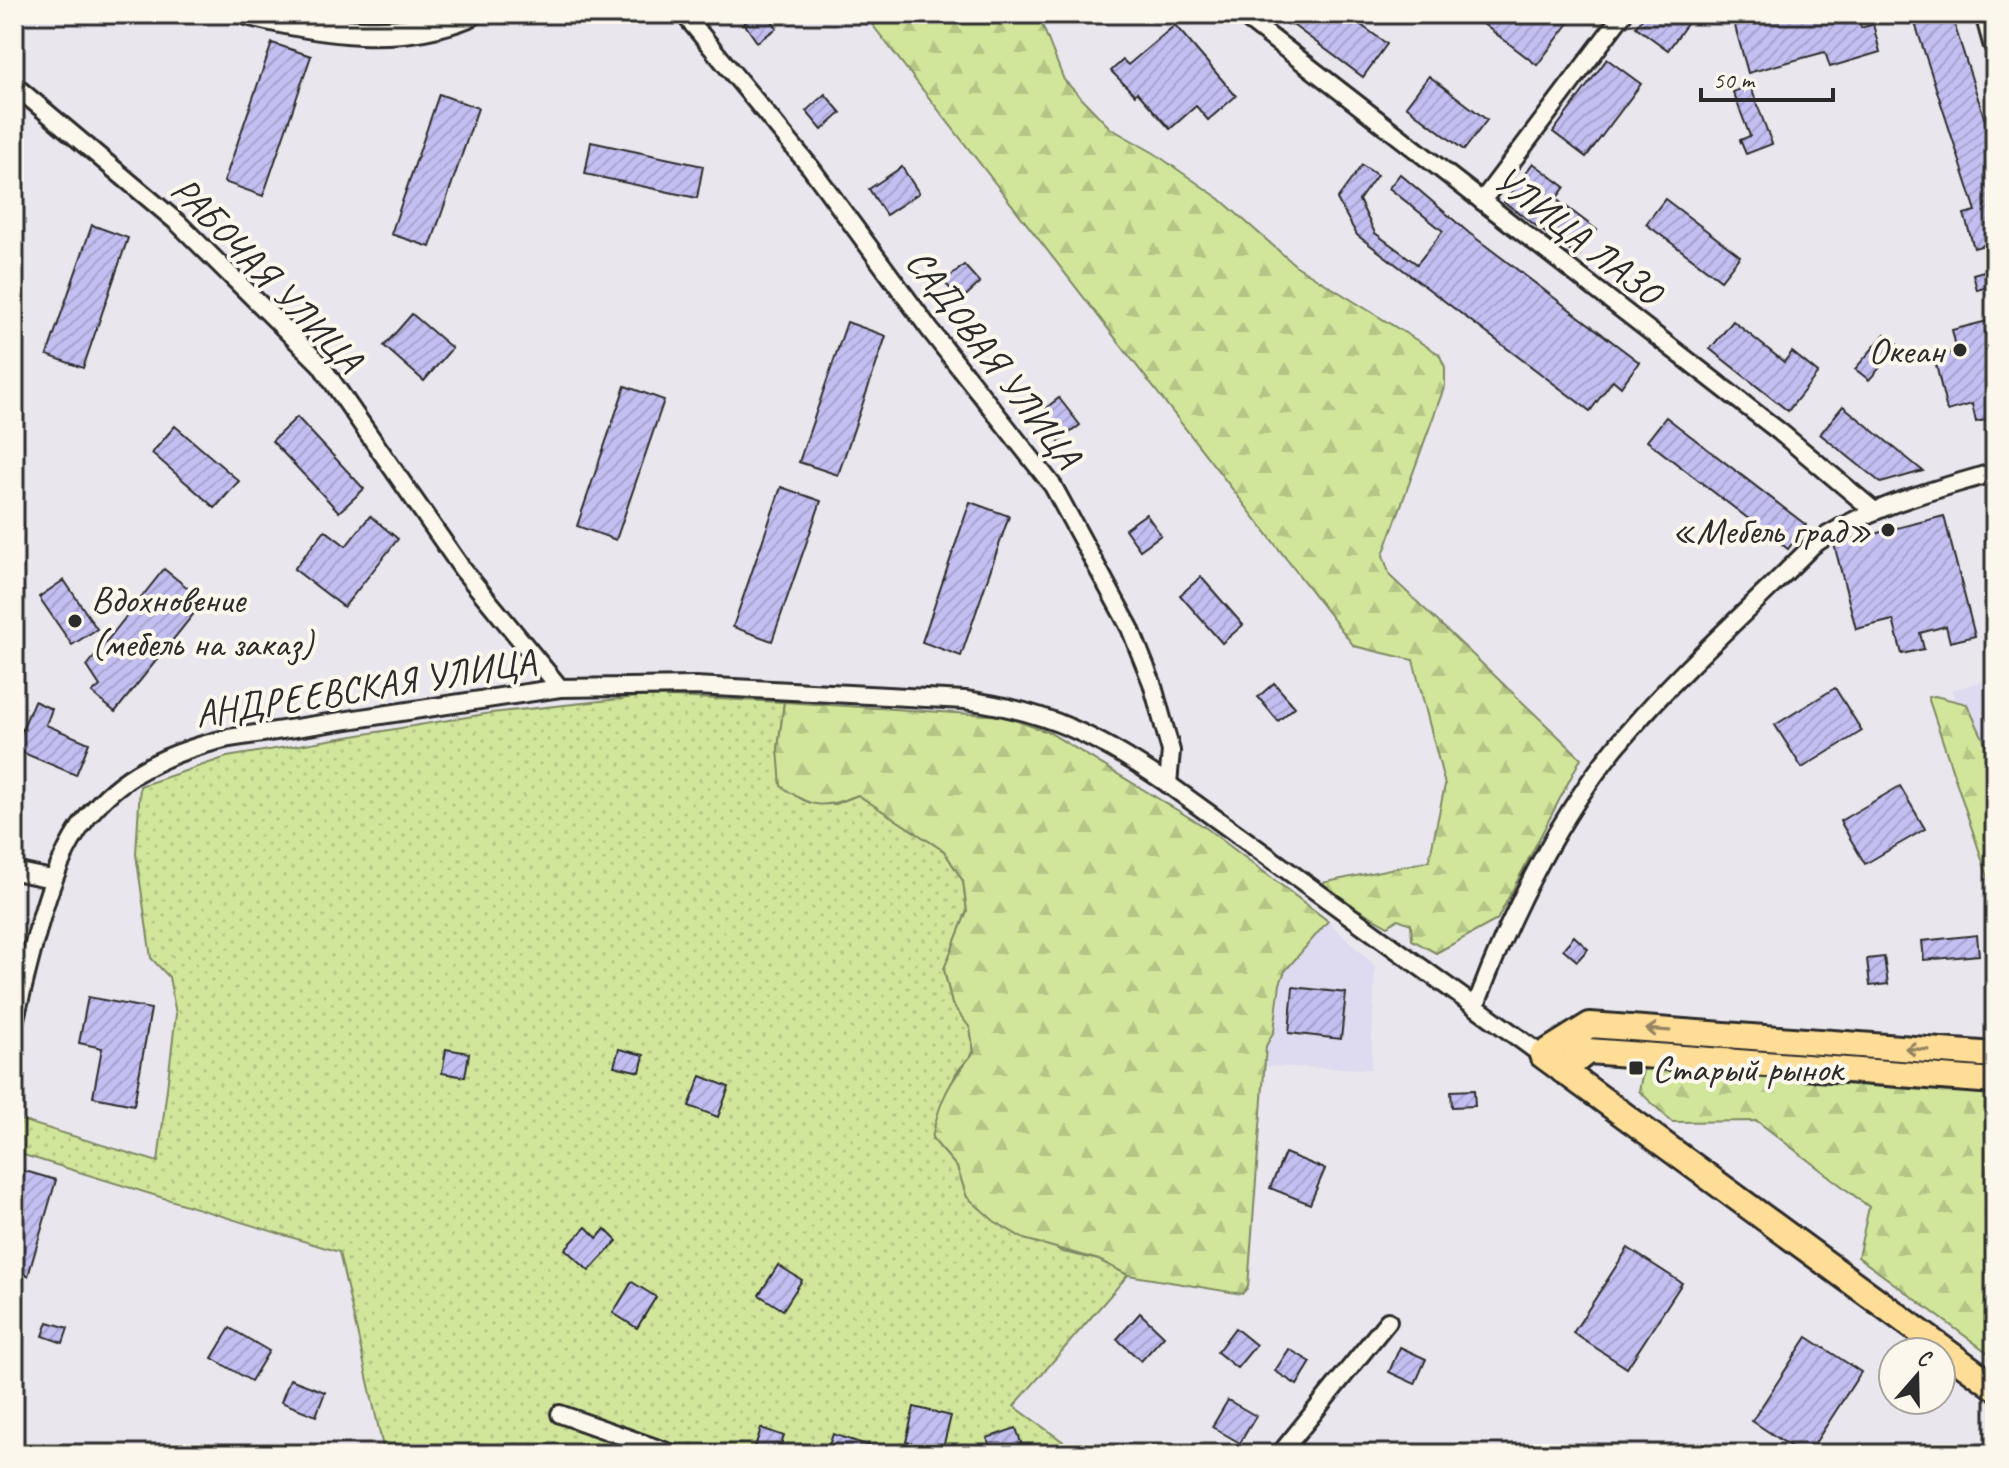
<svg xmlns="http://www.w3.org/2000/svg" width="2009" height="1468" viewBox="0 0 2009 1468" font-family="Caveat,sans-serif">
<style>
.built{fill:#dedaef}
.grass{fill:url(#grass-dots);stroke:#7e8863;stroke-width:2}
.forest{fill:url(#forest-firs);stroke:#7e8863;stroke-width:2}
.building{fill:url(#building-hatch);stroke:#2b2b2b;stroke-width:2}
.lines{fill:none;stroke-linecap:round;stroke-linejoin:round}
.street-casing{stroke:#2b2b2b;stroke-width:22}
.secondary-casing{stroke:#2b2b2b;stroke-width:28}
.primary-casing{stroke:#2b2b2b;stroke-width:30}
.street{stroke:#fbf7ec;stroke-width:16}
.secondary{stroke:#fbf7ec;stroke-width:22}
.primary{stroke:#fedd96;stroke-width:24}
.oneway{stroke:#948460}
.poi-dot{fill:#2b2b2b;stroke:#fbf7ec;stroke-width:3}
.labels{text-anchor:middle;stroke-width:8;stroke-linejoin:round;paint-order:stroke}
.street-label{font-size:38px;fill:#2b2b2b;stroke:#fbf7ec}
.poi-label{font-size:38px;fill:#2b2b2b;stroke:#fbf7ec;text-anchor:end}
</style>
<defs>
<pattern id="grass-dots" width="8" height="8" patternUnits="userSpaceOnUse" patternTransform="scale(2)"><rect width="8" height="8" fill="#d1e69b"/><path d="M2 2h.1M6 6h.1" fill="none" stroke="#b4c586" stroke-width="1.8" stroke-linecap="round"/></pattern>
<pattern id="forest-firs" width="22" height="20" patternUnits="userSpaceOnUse" patternTransform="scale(2)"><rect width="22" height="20" fill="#d1e69b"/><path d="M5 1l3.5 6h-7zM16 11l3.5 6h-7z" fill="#b4c586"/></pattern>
<pattern id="building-hatch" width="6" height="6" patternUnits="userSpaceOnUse" patternTransform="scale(2)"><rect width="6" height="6" fill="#c3bff1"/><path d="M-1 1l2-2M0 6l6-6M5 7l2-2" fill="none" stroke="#a8a4cf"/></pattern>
</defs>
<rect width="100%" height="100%" fill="#eae6ee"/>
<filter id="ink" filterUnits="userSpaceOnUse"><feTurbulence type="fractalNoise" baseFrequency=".0125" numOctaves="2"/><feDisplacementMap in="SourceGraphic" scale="16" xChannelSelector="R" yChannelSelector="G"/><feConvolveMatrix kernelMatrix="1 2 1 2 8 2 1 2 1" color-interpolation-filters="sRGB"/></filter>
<g filter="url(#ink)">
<g class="built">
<path d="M1995,678v157l-43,-145z"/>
<path d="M1328,921l47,45 -4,103 -107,-3 2,-20 14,-41v-22l5,-12z"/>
</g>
<g class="grass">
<path d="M647,696l137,6 -6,47 55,56 25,-10 86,56 19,30 4,30 -23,58 8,35 18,23 4,25 -18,21 -24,65 25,29 10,30 96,55 36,8 29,15 -114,131 66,48h-690l-6,-2 -45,-200 -325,-100v-34l144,44 18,-148 -7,-37 -18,-19 -15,-104 4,-68 87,-29 264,-44z"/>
<path d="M1592,1036l403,31v6l-403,-31z"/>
</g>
<g class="forest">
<path d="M864,14h174l26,66 46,48 44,25 66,46 75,66 144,89 6,13v18l-62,170 7,21 191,182 -84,162 -61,33 -24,-13 -1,-16 -13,-5 -10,7 -37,-21 -29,-22 107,-22 16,-76 -32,-125 -59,-14z"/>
<path d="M1935,696l32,8 20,43 8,7v130l-4,2 -63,-189z"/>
<path d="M784,702l219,14 47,17 155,94 123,94 -43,50 -5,13 -6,47 -8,15 -18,241 -6,7 -114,-19 -29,-15 -75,-21 -30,-18 -27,-24 -10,-30 -25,-29c7,-38 18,-57 42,-86l-4,-24 -18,-24 -8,-35 23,-58 -4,-30 -19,-30 -86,-56c-37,14 -44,14 -77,-9l-3,-37z"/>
<path d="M1664,1065l331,28v265l-137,-101 11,-50 -112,-86 -85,1 -33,-31 4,-21z"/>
</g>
<g class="building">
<path d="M757,14h10l10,14 -20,14 -13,-19z"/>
<path d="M1278,14h68l41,30 -24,33z"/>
<path d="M1470,14h87l12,9 -32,42z"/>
<path d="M1645,14h49l-26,36 -32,-23z"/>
<path d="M1753,14h104l4,14 12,-4 7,28 -50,15 -5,-15 -77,21 -15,-54z"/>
<path d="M1912,14h39l41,128 3,-1v101l-21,6 -10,-34 12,-3z"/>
<path d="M1175,25l61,71 -28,24 -12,-14 -26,23 -33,-37 -2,3 -24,-24 12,-11 5,5z"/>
<path d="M272,43l39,13 -48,140 -39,-14z"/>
<path d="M1607,59l34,25 -55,73 -33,-25z"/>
<path d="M1429,76l58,44 -23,30 -58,-44z"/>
<path d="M1750,85l22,59 -26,10 -6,-14 10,-4 -17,-44z"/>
<path d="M439,94l39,14 -48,139 -39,-13z"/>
<path d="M825,94l16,19 -19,17 -16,-19z"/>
<path d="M591,142l112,24 -6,32 -112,-24z"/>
<path d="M1533,163l32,24 -9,12 41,31 -19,27 -74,-55z"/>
<path d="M1362,165l15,10 -18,25 16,33 42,31 26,-33 -54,-43 11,-14 69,59 170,129 -18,25 -8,-7 -23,31 -233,-176 -20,-36z"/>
<path d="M902,167l17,26 -33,22 -17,-26z"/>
<path d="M1665,199l75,57 -19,24 -75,-56z"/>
<path d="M92,225l36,13 -45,130 -36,-13z"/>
<path d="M964,265l16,18 -19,17 -17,-18z"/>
<path d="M1991,269l4,16 -18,5 -4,-16z"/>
<path d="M412,314l40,34 -28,33 -40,-35z"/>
<path d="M1995,319v99l-19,4 -4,-18 -25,7 -13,-55 23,-5 -5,-21z"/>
<path d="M1733,321l51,41 8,-10 26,21 -30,38 -78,-62z"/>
<path d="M847,322l39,14 -48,139 -39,-13z"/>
<path d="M1885,334l14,12 -30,34 -14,-11z"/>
<path d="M625,386l39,14 -48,140 -39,-14z"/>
<path d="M1059,398l21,27 -21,16 -21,-27z"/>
<path d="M1843,406l80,65 -42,12 -61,-49z"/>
<path d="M297,417l67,72 -25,23 -67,-71z"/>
<path d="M1666,417l140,108 -18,24 -141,-108z"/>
<path d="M175,426l64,55 -24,27 -63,-55z"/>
<path d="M781,487l40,14 -49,140 -39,-14z"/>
<path d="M970,502l39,14 -48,140 -39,-14z"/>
<path d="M1146,514l15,21 -21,15 -15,-21z"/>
<path d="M370,516l28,23 -54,68 -50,-38 31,-39 21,16z"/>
<path d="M1944,516l31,120 -25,6 -4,-16 -26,7 4,16 -22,5 -9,-34 -37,9 -22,-85z"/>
<path d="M164,569l40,32 -89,111 -23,-19 8,-7 -13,-20z"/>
<path d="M1201,577l42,48 -21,18 -42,-48z"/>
<path d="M64,580l33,49 -25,16 -33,-48z"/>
<path d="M1274,683l21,24 -17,14 -20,-24z"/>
<path d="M1835,688l27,43 -60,37 -27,-43z"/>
<path d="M34,701l18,8 -6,16 43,18 -13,32 -62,-26z"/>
<path d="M1900,786l25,43 -60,35 -25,-43z"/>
<path d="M1977,935l2,20 -55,5 -2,-19z"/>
<path d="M1574,936l14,13 -11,12 -14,-12z"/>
<path d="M1884,957l4,27 -18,2 -3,-27z"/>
<path d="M1293,987l53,6 -5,46 -52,-6z"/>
<path d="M88,997l63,12 -17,96 -41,-8 9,-49 -23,-5z"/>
<path d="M446,1049l23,4 -4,24 -23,-4z"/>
<path d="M619,1049l25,6 -4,17 -26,-6z"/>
<path d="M701,1076l28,11 -11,30 -29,-11z"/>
<path d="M1474,1090l1,16 -23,1 -1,-16z"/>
<path d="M1285,1153l40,16 -15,35 -40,-16z"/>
<path d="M18,1169l38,11 -28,96 -14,-4v-90z"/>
<path d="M586,1227l11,11 8,-9 12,12 -28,30 -24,-22z"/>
<path d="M1628,1248l54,35 -55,85 -54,-35z"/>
<path d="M778,1265l24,15 -19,30 -24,-15z"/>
<path d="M632,1282l24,15 -19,31 -24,-15z"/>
<path d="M1140,1313l24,23 -23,25 -24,-22z"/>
<path d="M48,1322l20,6 -5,15 -20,-7z"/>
<path d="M230,1328l39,23 -18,30 -39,-23z"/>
<path d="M1235,1328l21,17 -19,23 -20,-16z"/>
<path d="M1807,1337l54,35 -53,82h-6l-50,-33z"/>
<path d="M1400,1347l26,12 -11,25 -26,-12z"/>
<path d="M1289,1349l22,13 -14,23 -22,-14z"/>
<path d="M290,1379l35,13 -9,24 -35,-14z"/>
<path d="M1228,1400l28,16 -16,27 -28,-16z"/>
<path d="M914,1407l37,9 -9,35 -36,-9z"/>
<path d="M761,1428l23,8 -6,18 -24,-4z"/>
<path d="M1016,1428l9,26h-32l-6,-16z"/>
<path d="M833,1434l52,17v3h-59z"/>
</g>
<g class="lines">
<defs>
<g id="street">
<path d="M684,14l127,154 119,162 123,156 77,142 22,55 19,68 -3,33"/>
<path d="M1241,14l539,418 93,78"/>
<path d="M14,85l164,138 142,141 143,206 97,118"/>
<path d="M1482,201l141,-187"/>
<path d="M14,871l38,8"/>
<path d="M1476,1005c35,-94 87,-198 153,-274 57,-66 123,-124 184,-186 54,-39 119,-54 182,-73"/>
<path d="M14,1022c39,-147 45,-245 215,-284l331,-50 135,-2 270,14c82,11 135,37 203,84l374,271"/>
<path d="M560,1414l113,40"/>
<path d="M1280,1454l108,-133"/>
</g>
<g id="secondary">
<path d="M250,14c73,18 149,30 221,0"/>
<path d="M1987,14l8,29"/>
</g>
<g id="primary">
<path d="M1995,1055l-405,-30 -48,30 453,332"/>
<path d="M1563,1071l25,-20 407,30"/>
</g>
</defs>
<use href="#street" class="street-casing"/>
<use href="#secondary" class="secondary-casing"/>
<use href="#primary" class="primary-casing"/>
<use href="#street" class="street"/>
<use href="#secondary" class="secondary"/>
<use href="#primary" class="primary"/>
</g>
<defs><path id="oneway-shaft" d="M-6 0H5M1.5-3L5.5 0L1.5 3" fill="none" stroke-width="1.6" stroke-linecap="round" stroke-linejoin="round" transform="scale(2)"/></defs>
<g class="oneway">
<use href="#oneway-shaft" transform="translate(1658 1030) rotate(-176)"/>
<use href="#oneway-shaft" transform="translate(1917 1049) rotate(-176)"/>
</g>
</g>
<g class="poi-dot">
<circle cx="1960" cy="350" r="8"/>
<circle cx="1888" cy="530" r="8"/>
<circle cx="75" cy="621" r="8"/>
<rect x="1628" y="1060" width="16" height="16" rx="4"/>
</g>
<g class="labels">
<g class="street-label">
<text transform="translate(1578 235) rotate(38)" y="13">УЛИЦА ЛАЗО</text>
<text transform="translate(267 274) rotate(46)" y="13">РАБОЧАЯ УЛИЦА</text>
<text transform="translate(994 358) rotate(53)" y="13">САДОВАЯ УЛИЦА</text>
<text transform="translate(365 687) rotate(-9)" y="13">АНДРЕЕВСКАЯ УЛИЦА</text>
</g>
<g class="poi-label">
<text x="1944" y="363">Океан</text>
<text x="1872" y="543">«Мебель град»</text>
<text x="91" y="612" text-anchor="start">Вдохновение<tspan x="91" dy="44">(мебель на заказ)</tspan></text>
<text x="1652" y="1081" text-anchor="start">Старый рынок</text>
</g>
</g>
<rect width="2009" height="1468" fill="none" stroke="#fbf7ec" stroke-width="48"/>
<rect x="24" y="24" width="1961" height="1420" fill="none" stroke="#2b2b2b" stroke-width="3" filter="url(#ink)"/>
<g transform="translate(1917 1376) rotate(20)"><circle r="38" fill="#fbf7ec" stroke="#a8a59f" stroke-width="2"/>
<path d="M0-6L14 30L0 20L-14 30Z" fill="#2b2b2b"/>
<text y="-12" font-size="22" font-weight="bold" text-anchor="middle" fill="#2b2b2b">С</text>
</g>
<path d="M1701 88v12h132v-12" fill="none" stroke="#2b2b2b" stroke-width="4"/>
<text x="1713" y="88" font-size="24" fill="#2b2b2b" stroke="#fbf7ec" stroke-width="6" paint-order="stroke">50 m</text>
</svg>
